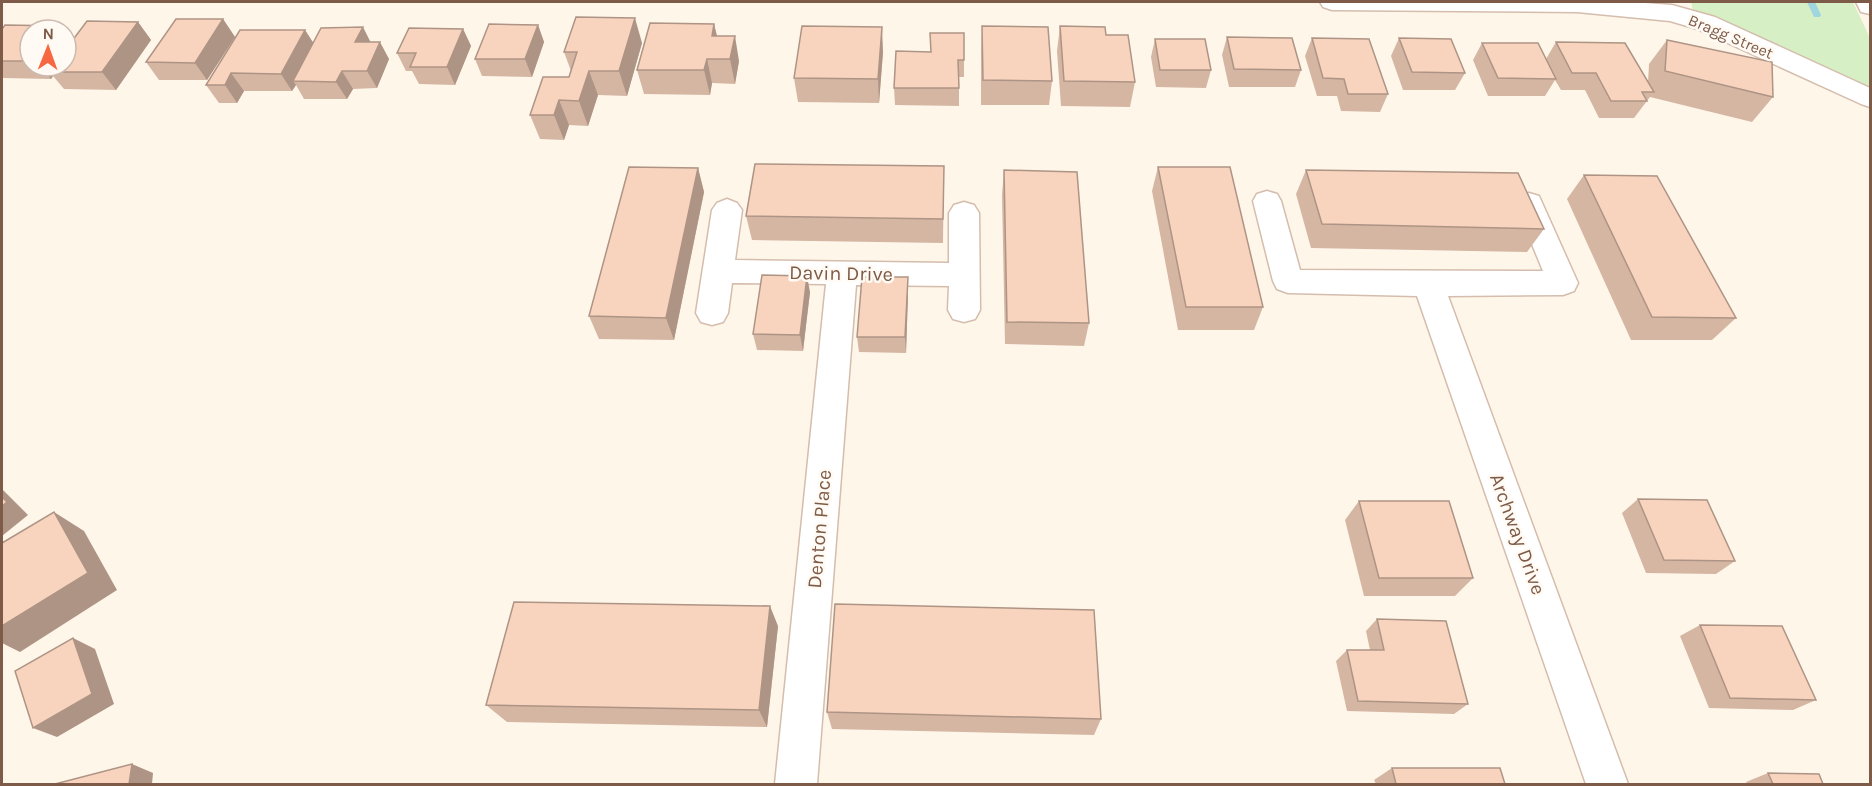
<svg xmlns="http://www.w3.org/2000/svg" width="1872" height="786" viewBox="0 0 1872 786" font-family="Karla,sans-serif">
<style>
.green{fill:#d7efc5}
.lines{fill:none;stroke-linecap:round;stroke-linejoin:round}
.stream{fill:#9fd6df;fill-rule:evenodd}
.minor-casing{stroke:#d4bdad;stroke-width:3}
.minor{fill:#fff;fill-rule:evenodd}
.wall{fill:#d5b6a3;fill-rule:evenodd}
.shaded-wall{fill:#ae9485}
.building{fill:#f8d4be;stroke:#ae9485;stroke-width:1.5}
.labels{text-anchor:middle;stroke-width:5;stroke-linejoin:round;paint-order:stroke}
.far-street-label{font-size:16px;fill:#7e5b48;stroke:#fffaf3}
.street-label{font-size:20px;fill:#7e5b48;stroke:#fffaf3}
</style>
<rect width="100%" height="100%" fill="#fff6ea"/>
<path class="green" d="M1691,2h162l17,36v55l-177,-82z"/>
<g class="lines">
<path class="stream" d="M1807,2h8l6,13 -1,2h-6z"/>
<defs>
<g id="minor">
<path d="M1320,2h311l41,3 43,12 155,71v19l-9,-3 -164,-75 -27,-8 -93,-9 -245,-2 -9,-3z"/>
<path d="M1856,2h14v12l-9,-2z"/>
<path d="M1267,191l10,3 4,7 19,69 243,1 -28,-68 4,-7 10,-3 10,3 39,87 -4,8 -11,4 -115,1 180,488h-42l-169,-488 -129,-3 -11,-4 -4,-8 -20,-80 4,-7z"/>
<path d="M727,199l10,4 5,7 -7,50 214,3v-50l5,-8 10,-3 10,3 5,8 1,97 -5,9 -11,3 -11,-3 -5,-9 1,-24 -93,-1 -39,499h-42l51,-500 -94,-1 -4,30 -5,9 -11,3 -11,-3 -5,-9 16,-103 5,-7z"/>
</g>
</defs>
<use href="#minor" class="minor-casing"/>
<use href="#minor" class="minor"/>
</g>
<g class="wall">
<path d="M223,19l12,18 -28,43h-48l-13,-18z"/>
<path d="M138,22l13,18 -35,50 -52,-1 -11,-13 -2,3 -49,-1v-49l61,-3 11,12zM30,30l36,36h-36z"/>
<path d="M714,24l3,12 22,25 -4,23 -23,-1 -2,12 -66,-1 -7,-24z"/>
<path d="M538,25l6,17 -12,35 -50,-1 -7,-17z"/>
<path d="M982,26l70,55 -3,24h-68v-54z"/>
<path d="M1060,26l46,9 29,47 -5,25 -69,-1 -4,-55z"/>
<path d="M463,29l8,17 -16,39 -36,-1 -7,-13h-6l-9,-18z"/>
<path d="M305,30l8,13 57,-1 19,17 -12,29 -24,1 -6,10h-43l-8,-14 -4,6h-48l-7,12h-18l-13,-18z"/>
<path d="M1227,37l74,33 -6,17h-66l-7,-32z"/>
<path d="M1312,38l76,56 -8,18 -39,-1 -4,-15h-20l-12,-40z"/>
<path d="M1399,38l66,35 -10,17h-52l-12,-34z"/>
<path d="M1155,39l56,31 -5,18 -50,-1 -5,-30z"/>
<path d="M1667,40l106,57 -21,25 -102,-25 -16,21h-35l-14,-28h-24l-6,-10 -10,16h-57l-15,-36 9,-17 64,16 10,-17 92,40 1,-18z"/>
<path d="M642,43l-15,53 -29,-1 -10,31 -19,-1 -5,15 -24,-1 -10,-24 39,-38 2,-6 -7,-19z"/>
<path d="M896,51l68,9v17h-5v29l-64,-1 -1,-17z"/>
<path d="M883,52l-4,51 -81,-1 -4,-24z"/>
<path d="M944,166l-1,77 -191,-3 -6,-24z"/>
<path d="M1158,167l105,140 -9,23h-76l-26,-139z"/>
<path d="M698,168l6,24 -30,148 -75,-1 -10,-23z"/>
<path d="M1004,170l85,153 -5,23 -79,-2 -3,-149z"/>
<path d="M1306,170l238,59 -17,23 -216,-4 -15,-54z"/>
<path d="M1584,175l152,143 -24,22h-81l-64,-141z"/>
<path d="M908,277v17l-2,59 -47,-1 -2,-15z"/>
<path d="M810,292l-7,59 -46,-1 -4,-16z"/>
<path d="M1638,499l97,62 -19,13 -70,-1 -24,-60z"/>
<path d="M1359,501l114,77 -18,18h-91l-19,-76z"/>
<path d="M1377,619l91,85 -14,10 -107,-3 -11,-50 11,-11h23l-4,-19z"/>
<path d="M1700,625l116,75 -23,10 -84,-2 -29,-72z"/>
<path d="M778,626l-11,101 -260,-5 -21,-17z"/>
<path d="M827,712l274,7 -7,16 -262,-6z"/>
<path d="M1392,768l113,16h-129l-2,-4z"/>
<path d="M1768,773l55,11h-76l-1,-2z"/>
</g>
<g class="shaded-wall">
<path d="M635,18l7,25 -15,53 -8,-25z"/>
<path d="M223,19l12,18 -28,43 -12,-17z"/>
<path d="M138,22l13,18 -35,50 -14,-18z"/>
<path d="M714,24l6,25 -8,-13z"/>
<path d="M538,25l6,17 -12,35 -7,-18z"/>
<path d="M63,26l15,17 -12,16v-29h-6z"/>
<path d="M363,27l9,18 -17,-3z"/>
<path d="M882,27l1,25 -4,51 -1,-24z"/>
<path d="M463,29l8,17 -16,39 -8,-18z"/>
<path d="M305,30l11,17 -23,34 3,4 -4,6 -11,-17z"/>
<path d="M735,36l4,25 -4,23 -5,-25z"/>
<path d="M380,42l9,17 -12,29 -10,-17z"/>
<path d="M707,59l5,24 -2,12 -6,-25z"/>
<path d="M40,66h21l-13,6 5,4 -2,3z"/>
<path d="M342,71l11,18 -6,10 -11,-17z"/>
<path d="M589,71l9,24 -10,31 -9,-25z"/>
<path d="M231,73l13,18 -7,12 -12,-18z"/>
<path d="M559,100l10,25 -5,15 -10,-25z"/>
<path d="M698,168l6,24 -30,148 -8,-22z"/>
<path d="M807,276l3,16 -7,59 -3,-16z"/>
<path d="M908,277v17l-2,59 -1,-16z"/>
<path d="M2,489l26,26 -26,21z"/>
<path d="M54,512l30,19 33,59 -97,62 -18,-9v-17z"/>
<path d="M770,606l8,20 -11,101 -8,-17z"/>
<path d="M73,638l22,11 19,55 -57,33 -24,-9z"/>
<path d="M132,764l21,9 -1,11h-23z"/>
</g>
<g class="building">
<path d="M576,17l59,1 -16,53h-30l-10,30 -20,-1 -5,15h-24l13,-38h26l8,-25h-13z"/>
<path d="M176,19h47l-28,44 -49,-1z"/>
<path d="M87,21l51,1 -36,50h-54l5,-6h13v-17z"/>
<path d="M650,23l64,1 -2,12h23l-5,23h-23l-3,11h-67z"/>
<path d="M489,24l49,1 -13,34h-50z"/>
<path d="M5,25l58,1 -3,4h-30v31h-28v-32z"/>
<path d="M802,26l80,1 -4,52 -84,-1z"/>
<path d="M982,26l66,1 4,54 -69,-1z"/>
<path d="M1060,26l45,1 1,8h22l7,47 -71,-1z"/>
<path d="M363,27l-8,15h25l-13,29h-25l-6,11 -43,-1 28,-53z"/>
<path d="M409,28l54,1 -16,38h-37l6,-14h-19z"/>
<path d="M240,30h65l-24,44 -50,-1 -6,12h-19z"/>
<path d="M930,33h34v27h-6l1,28h-65l2,-37 35,1z"/>
<path d="M1227,37l65,1 9,32 -67,-1z"/>
<path d="M1312,38l57,1 19,55h-40l-4,-15 -21,-1z"/>
<path d="M1399,38l52,1 14,34 -53,-1z"/>
<path d="M1155,39h50l6,31h-51z"/>
<path d="M1667,40l105,22 1,35 -108,-26z"/>
<path d="M1556,42l69,1 29,49h-12l5,9h-36l-15,-28h-24z"/>
<path d="M1482,43h56l18,36 -58,-1z"/>
<path d="M755,164l189,2 -1,53 -197,-3z"/>
<path d="M629,167l69,1 -32,150 -77,-2z"/>
<path d="M1158,167h72l33,140h-77z"/>
<path d="M1004,170l73,2 12,151 -82,-1z"/>
<path d="M1306,170l212,3 26,56 -222,-5z"/>
<path d="M1584,175l73,1 79,142 -84,-1z"/>
<path d="M762,275l45,1 -7,59 -47,-1z"/>
<path d="M862,277h46l-3,60h-48z"/>
<path d="M2,497l5,5 -5,4z"/>
<path d="M1638,499l69,1 28,61 -71,-1z"/>
<path d="M1359,501h90l24,77h-94z"/>
<path d="M54,512l34,61 -86,53v-83z"/>
<path d="M514,602l256,4 -11,104 -273,-5z"/>
<path d="M835,604l259,6 7,109 -274,-7z"/>
<path d="M1377,619l69,2 22,83 -110,-3 -11,-51h37z"/>
<path d="M1700,625l82,1 34,74 -86,-2z"/>
<path d="M73,638l19,56 -59,34 -18,-57z"/>
<path d="M132,764l-3,20h-74z"/>
<path d="M1392,768h108l5,16h-109z"/>
<path d="M1768,773l51,1 4,10h-50z"/>
</g>
<g class="labels">
<g class="far-street-label">
<text transform="translate(1731 36) rotate(23)" y="6">Bragg Street</text>
</g>
<g class="street-label">
<text transform="translate(841 273) rotate(1)" y="7">Davin Drive</text>
<text transform="translate(819 529) rotate(-85)" y="7">Denton Place</text>
<text transform="translate(1518 534) rotate(70)" y="7">Archway Drive</text>
</g>
</g>
<rect width="1872" height="786" fill="none" stroke="#7e5b48" stroke-width="6"/>
<g transform="translate(48 48) rotate(1)"><circle r="28" fill="#fffaf3" stroke="#cbbaaf" stroke-width="1.5"/>
<path d="M0-4.5L10 22L0 15L-10 22Z" fill="#f66842"/>
<text y="-9" font-size="16" font-weight="bold" text-anchor="middle" fill="#7e5b48">N</text>
</g>
</svg>
